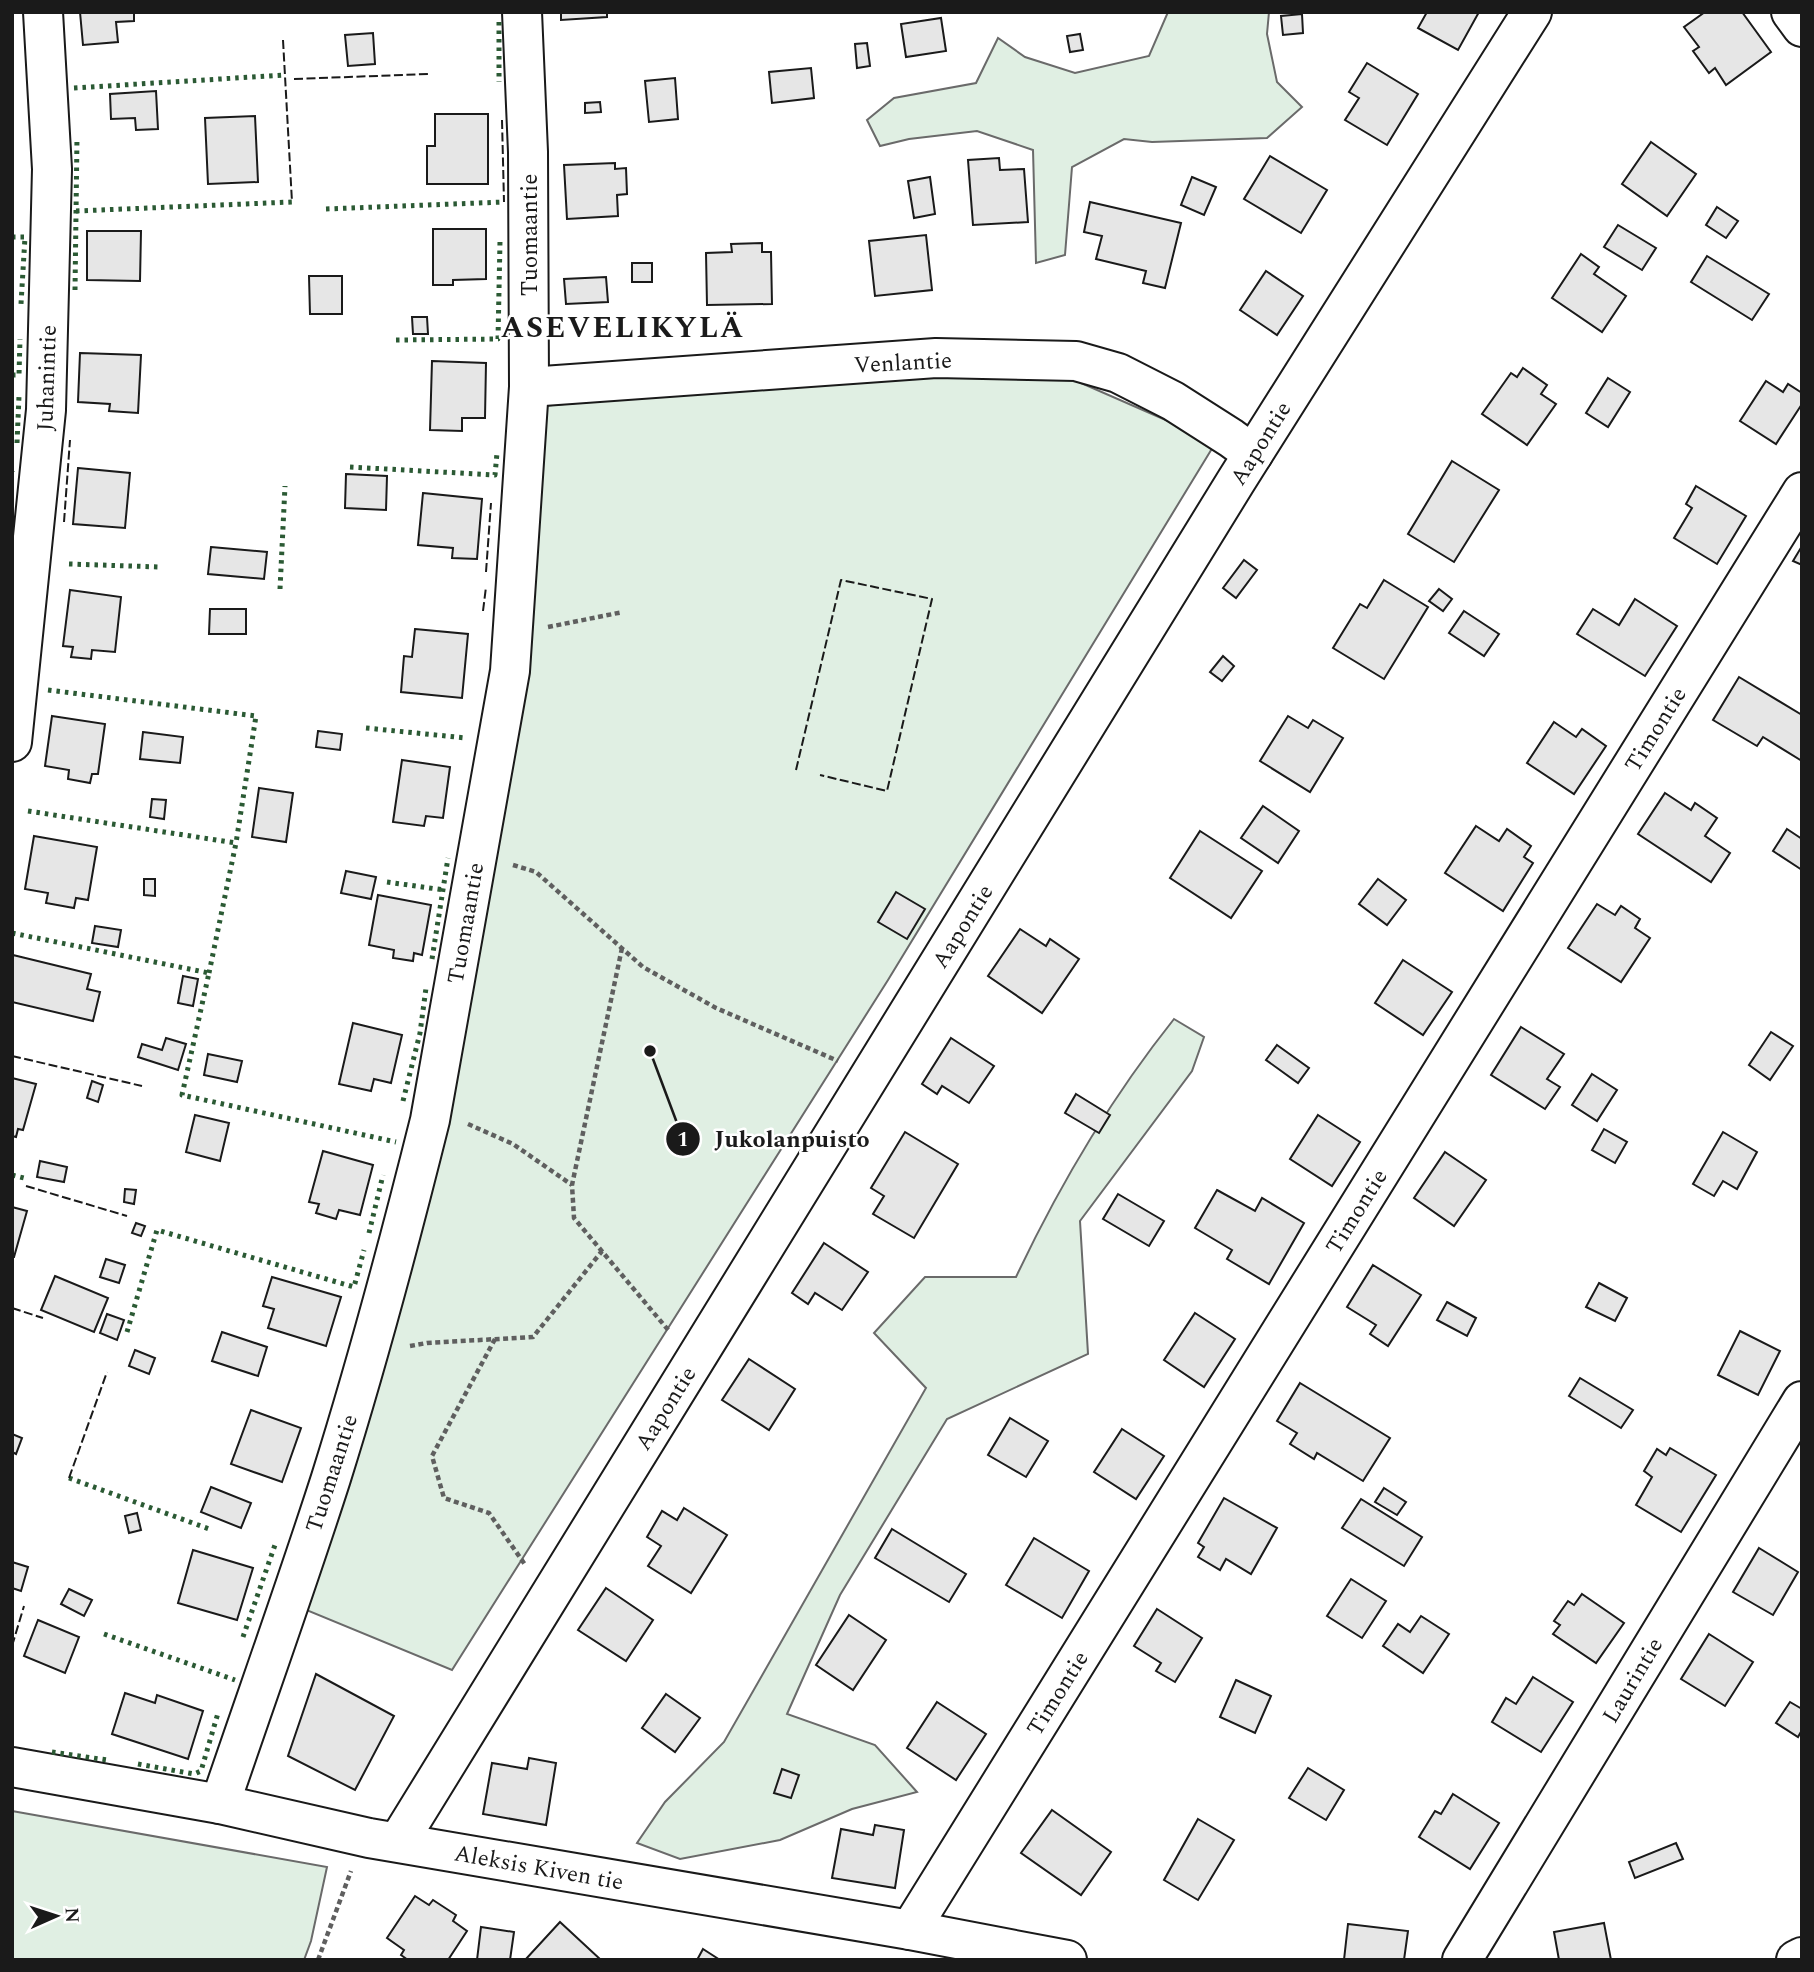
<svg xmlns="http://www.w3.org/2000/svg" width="1814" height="1972" viewBox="0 0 1814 1972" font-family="Spectral,serif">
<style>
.green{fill:#e0efe3;stroke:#6a6a6a;stroke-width:2}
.building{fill:#e6e6e6;stroke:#1a1a1a;stroke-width:2}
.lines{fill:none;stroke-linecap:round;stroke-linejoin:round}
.minor-casing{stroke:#1a1a1a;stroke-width:42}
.path{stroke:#5f5f5f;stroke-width:4.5;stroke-dasharray:5 3.5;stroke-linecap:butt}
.minor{stroke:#fff;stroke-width:38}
.hedge{stroke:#2b5a34;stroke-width:5;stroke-dasharray:3.5 5;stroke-linecap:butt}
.fence{stroke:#1a1a1a;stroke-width:2;stroke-dasharray:9 3.5;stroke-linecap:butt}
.labels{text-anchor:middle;stroke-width:5;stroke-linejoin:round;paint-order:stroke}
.street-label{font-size:23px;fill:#1a1a1a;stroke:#fff}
.district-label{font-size:30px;font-weight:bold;letter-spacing:2px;fill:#1a1a1a;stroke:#fff}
.leader{fill:none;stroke:#1a1a1a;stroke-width:2.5}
.callout-dot{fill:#1a1a1a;stroke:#fff;stroke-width:2.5}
.mark-label{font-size:21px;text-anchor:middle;font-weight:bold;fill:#fff}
.callout-label{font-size:24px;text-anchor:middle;font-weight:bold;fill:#1a1a1a;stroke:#fff;stroke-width:5;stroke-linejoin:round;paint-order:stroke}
</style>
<rect width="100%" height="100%" fill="#fff"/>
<g class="green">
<path d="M1168,12h101l-2,22 10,48 25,25 -35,31 -115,4 -28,-3 -52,28 -7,88 -29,8 -3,-113 -56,-19 -68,8 -29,7 -13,-26 27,-22 82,-15 22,-45 27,19 50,16 74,-17z"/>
<path d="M929,373l143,6 144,63 -328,538 -436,690 -153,-63 145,-484 97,-717z"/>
<path d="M1174,1019l30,18 -12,34 -112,150 8,133 -141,65 -107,176 -53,119 88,31 42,47 -65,17 -72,31 -100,19 -43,-16 28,-41 59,-60 202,-354 -52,-55 51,-56h91c43,-91 95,-179 158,-258z"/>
<path d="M12,1811l315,56 -16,74 -7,19h-292z"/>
</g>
<g class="building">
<path d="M80,12h54v9l-18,1 2,20 -35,3z"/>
<path d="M561,12h46v5l-46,3z"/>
<path d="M1427,12h52l-21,38 -40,-22z"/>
<path d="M1705,12h37l29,40 -45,33 -11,-17 -6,5 -16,-22 6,-4 -15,-20z"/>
<path d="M1302,14l1,19 -20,2 -2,-19z"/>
<path d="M941,18l5,33 -40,6 -5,-33z"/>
<path d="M373,33l2,31 -27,2 -3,-31z"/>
<path d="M1080,34l3,16 -13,2 -3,-16z"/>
<path d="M867,43l3,23 -13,2 -2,-24z"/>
<path d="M1367,63l51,31 -31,51 -42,-25 14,-22 -10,-6z"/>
<path d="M811,68l3,30 -42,5 -3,-31z"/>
<path d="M675,78l3,41 -29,3 -4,-41z"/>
<path d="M156,91l2,38 -22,1 -1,-12 -24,1 -1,-25z"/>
<path d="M600,102l1,10 -16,1v-10z"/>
<path d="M435,114h53v70h-61v-38h8z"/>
<path d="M255,116l3,66 -50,2 -3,-66z"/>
<path d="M1651,142l45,32 -29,42 -45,-32z"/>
<path d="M1270,156l57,34 -26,43 -57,-34z"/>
<path d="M999,158l1,12 24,-1 4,53 -55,3 -5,-65z"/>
<path d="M615,163v6l11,-1 1,26 -10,1 1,21 -51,3 -3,-54z"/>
<path d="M930,177l5,37 -21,4 -6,-37z"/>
<path d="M1192,177l24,10 -12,28 -23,-10z"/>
<path d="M1090,202l91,21 -16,65 -22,-5 3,-12 -50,-12 6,-23 -18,-4z"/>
<path d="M1717,207l21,14 -12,17 -20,-13z"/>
<path d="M1618,225l38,23 -14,22 -38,-23z"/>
<path d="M433,229h53v50l-33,1v5h-20z"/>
<path d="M87,231h54l-1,50 -53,-1z"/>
<path d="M926,235l6,55 -57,6 -6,-55z"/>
<path d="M762,243v9h9l1,52 -65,1 -1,-52 26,-1 -1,-8z"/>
<path d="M1581,254l18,13 -5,7 32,22 -24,36 -50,-34z"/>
<path d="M1707,256l62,38 -17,26 -61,-38z"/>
<rect x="632" y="263" width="20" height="19"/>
<path d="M1266,271l37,25 -26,39 -37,-25z"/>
<path d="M309,276h33v38h-32z"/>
<path d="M606,277l2,25 -42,2 -2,-25z"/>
<path d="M412,317h15l1,17h-15z"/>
<path d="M80,353l61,2 -3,58 -29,-2 1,-7 -32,-2z"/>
<path d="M432,361l54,2 -1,55h-23v13l-32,-1z"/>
<path d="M1523,368l24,17 -6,9 15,10 -29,41 -45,-31 29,-41 6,4z"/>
<path d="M1608,378l22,14 -22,35 -22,-14z"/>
<path d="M1766,381l17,11 5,-8 14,9v11l-26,40 -36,-23z"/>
<path d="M1452,461l47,29 -45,72 -46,-28z"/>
<path d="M78,468l52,5 -5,55 -52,-4z"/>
<path d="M346,474l41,2 -1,34 -41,-2z"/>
<path d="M1696,486l50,30 -29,48 -43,-26 18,-30 -6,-4z"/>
<path d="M423,493l59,6 -5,60 -25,-1 1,-10 -35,-3z"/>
<path d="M1802,546v19l-9,-4z"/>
<path d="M211,547l56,5 -3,27 -56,-5z"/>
<path d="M1244,560l13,10 -21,28 -13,-10z"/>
<path d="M1384,580l44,27 -44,72 -51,-31 27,-44 7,4z"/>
<path d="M1439,589l13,10 -9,12 -14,-10z"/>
<path d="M70,590l51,7 -6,55 -23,-2 -1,9 -20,-2 2,-10 -10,-1z"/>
<path d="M1635,599l42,27 -32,50 -68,-42 16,-25 26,16z"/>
<path d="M210,609h36v25h-37z"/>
<path d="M1464,611l35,23 -15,22 -35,-23z"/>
<path d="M415,629l53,5 -6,64 -61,-6 3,-36 8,1z"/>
<path d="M1223,656l11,10 -12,15 -12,-9z"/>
<path d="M1739,677l63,38v46l-39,-24 -6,9 -44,-26z"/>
<path d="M52,716l53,8 -7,50h-6l-2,9 -22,-4 1,-9 -24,-4z"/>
<path d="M1288,716l20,12 5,-8 30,18 -33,54 -50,-31z"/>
<path d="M1554,722l22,15 6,-8 24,17 -32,48 -47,-31z"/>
<path d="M318,731l24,3 -2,16 -24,-3z"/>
<path d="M143,732l40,5 -3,26 -40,-4z"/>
<path d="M402,760l48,7 -7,51 -17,-2 -2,10 -31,-4z"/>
<path d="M259,788l34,5 -7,49 -34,-5z"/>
<path d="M1665,793l26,17 4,-7 22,15 -12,18 25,17 -19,29 -73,-48z"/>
<path d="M152,799l14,1 -2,19 -14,-2z"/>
<path d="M1263,806l36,25 -21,32 -37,-25z"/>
<path d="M1476,826l23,15 8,-12 24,17 -7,11 9,6 -30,48 -58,-38z"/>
<path d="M1787,829l15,10v31l-29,-19z"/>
<path d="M1200,831l62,40 -31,47 -61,-40z"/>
<path d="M34,836l63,11 -9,53 -12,-2 -2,10 -28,-5 2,-10 -23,-4z"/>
<path d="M346,871l30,6 -5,22 -30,-6z"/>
<path d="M144,879h11v17l-11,-1z"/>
<path d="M1378,879l28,21 -19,25 -28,-21z"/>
<path d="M896,892l29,17 -18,30 -29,-17z"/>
<path d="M378,895l53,10 -9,50 -8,-2 -1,8 -20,-3 1,-8 -25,-5z"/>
<path d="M1597,904l18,11 6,-9 19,13 -5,9 15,10 -29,44 -53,-34z"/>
<path d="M95,926l26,4 -3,17 -26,-4z"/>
<path d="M1020,929l26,17 4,-7 29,20 -37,54 -54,-37z"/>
<path d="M13,955l78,19 -4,15 13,3 -7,29 -81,-19z"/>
<path d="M1403,960l49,32 -29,43 -48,-32z"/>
<path d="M183,976l15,3 -5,27 -15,-3z"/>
<path d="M353,1023l49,12 -11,48 -17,-4 -3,12 -32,-7z"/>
<path d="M1521,1027l43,27 -17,25 13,8 -15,22 -54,-34z"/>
<path d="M1771,1032l22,14 -23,34 -21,-15z"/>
<path d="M166,1038l20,6 -8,26 -40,-13 4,-13 20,6z"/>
<path d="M951,1038l43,28 -25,37 -27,-17 -5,8 -15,-10z"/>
<path d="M1277,1045l32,23 -11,15 -32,-23z"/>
<path d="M208,1054l34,7 -5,21 -33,-7z"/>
<path d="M1592,1074l25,16 -20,31 -25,-16z"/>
<path d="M12,1078l24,6 -13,46 -5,-1 -2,8 -4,-1z"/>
<path d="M92,1081l11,4 -5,17 -11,-4z"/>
<path d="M1076,1094l34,21 -11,18 -34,-20z"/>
<path d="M195,1115l34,8 -9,38 -34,-9z"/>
<path d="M1318,1115l42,27 -28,44 -42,-27z"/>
<path d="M1604,1129l23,13 -12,21 -23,-13z"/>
<path d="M905,1132l53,32 -44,74 -41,-24 11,-18 -13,-8z"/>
<path d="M1723,1132l34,20 -20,37 -14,-8 -9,15 -21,-12z"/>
<path d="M323,1151l50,14 -13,50 -21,-5 -3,9 -20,-6 3,-9 -10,-2z"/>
<path d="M1445,1152l41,28 -32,46 -40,-28z"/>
<path d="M40,1161l27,6 -3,15 -27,-5z"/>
<path d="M125,1189l11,1 -2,14 -10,-2z"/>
<path d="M1217,1190l38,21 7,-13 42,25 -35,61 -42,-25 5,-9 -37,-22z"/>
<path d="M1118,1194l46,27 -15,25 -46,-27z"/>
<path d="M12,1207l15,4 -13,46h-2z"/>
<path d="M136,1223l9,3 -4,10 -9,-3z"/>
<path d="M824,1243l44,29 -26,38 -27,-17 -7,11 -16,-11z"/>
<path d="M106,1259l19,6 -6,18 -19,-6z"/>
<path d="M1373,1265l48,30 -33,51 -18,-12 6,-9 -29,-18z"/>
<path d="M55,1276l53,22 -14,34 -53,-22z"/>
<path d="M272,1277l69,20 -15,49 -58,-18 6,-19 -11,-3z"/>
<path d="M1599,1283l28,15 -12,23 -29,-14z"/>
<path d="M1447,1302l29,16 -9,18 -30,-16z"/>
<path d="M1195,1313l40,26 -31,48 -40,-27z"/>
<path d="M107,1314l17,6 -7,20 -17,-7z"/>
<path d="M1740,1331l40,20 -22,44 -40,-20z"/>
<path d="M222,1332l45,15 -9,29 -46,-15z"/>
<path d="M135,1350l20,8 -6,16 -20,-8z"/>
<path d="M749,1359l46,30 -26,41 -47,-30z"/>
<path d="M1580,1378l53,32 -12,18 -52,-32z"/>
<path d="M1300,1383l90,55 -27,43 -46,-28 -3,6 -24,-15 7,-11 -20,-12z"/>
<path d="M251,1410l50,18 -19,54 -51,-18z"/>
<path d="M1010,1418l38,23 -22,36 -38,-22z"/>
<path d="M1122,1429l42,27 -28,43 -42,-27z"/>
<path d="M12,1434l10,4 -6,16 -4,-2z"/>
<path d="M1670,1448l46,27 -35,57 -45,-27 16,-28 -8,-6 13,-22 9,6z"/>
<path d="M211,1487l40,16 -10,25 -40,-16z"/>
<path d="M1384,1488l22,14 -9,13 -22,-13z"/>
<path d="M1224,1498l53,30 -26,46 -25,-15 -6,11 -22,-13 6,-10 -6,-4z"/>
<path d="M1361,1499l61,38 -18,29 -62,-38z"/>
<path d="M684,1508l43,27 -36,58 -43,-27 13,-20 -14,-9 15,-26 15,9z"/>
<path d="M137,1513l4,17 -12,3 -4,-17z"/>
<path d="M892,1529l74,45 -17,28 -74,-44z"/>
<path d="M1034,1538l55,33 -27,47 -56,-33z"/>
<path d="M1759,1548l39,24 -25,43 -40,-23z"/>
<path d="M193,1550l60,18 -16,52 -59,-17z"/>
<path d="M12,1562l16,5 -7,24 -9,-3z"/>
<path d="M1351,1579l35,22 -24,37 -35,-22z"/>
<path d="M606,1588l47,32 -27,41 -48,-31z"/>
<path d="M69,1589l23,11 -8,16 -23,-12z"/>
<path d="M1582,1594l42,29 -28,40 -43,-29 7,-9 -6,-4 14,-20 6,4z"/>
<path d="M1157,1609l45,29 -27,44 -19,-11 5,-8 -27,-17z"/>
<path d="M849,1615l37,25 -33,50 -37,-25z"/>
<path d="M1421,1616l28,18 -26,39 -40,-27 15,-22 12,8z"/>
<path d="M38,1620l41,17 -14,36 -41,-17z"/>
<path d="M1709,1634l44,28 -28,44 -44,-27z"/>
<path d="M316,1674l78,42 -39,74 -67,-34z"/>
<path d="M1533,1677l40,25 -32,50 -49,-30 14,-24 10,6z"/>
<path d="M1236,1680l35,16 -16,37 -35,-16z"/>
<path d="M125,1693l30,10 2,-8 46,16 -15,48 -76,-25z"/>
<path d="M666,1694l34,24 -25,34 -33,-24z"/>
<path d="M937,1702l49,32 -30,46 -49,-32z"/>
<path d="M1790,1702l12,7v21l-4,7 -22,-14z"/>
<path d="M529,1758l27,5 -10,62 -63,-11 9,-51 35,6z"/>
<path d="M1308,1768l36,22 -18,30 -37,-22z"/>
<path d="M782,1769l17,6 -8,23 -17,-5z"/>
<path d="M1453,1794l46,29 -29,46 -51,-32 16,-26 6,3z"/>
<path d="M1052,1810l59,42 -30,43 -60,-42z"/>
<path d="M1198,1819l36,21 -36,60 -34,-20z"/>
<path d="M875,1825l29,5 -9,58 -63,-10 9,-49 32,6z"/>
<path d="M1676,1843l7,16 -48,19 -6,-16z"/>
<path d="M415,1896l14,9 4,-5 23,15 -3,6 14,10 -19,29h-40l-7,-5 3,-5 -17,-12z"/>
<path d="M560,1922l41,38h-76z"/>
<path d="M1604,1923l7,37h-52l-5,-28z"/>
<path d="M1348,1924l60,7 -4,29h-60z"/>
<path d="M481,1927l33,5 -4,28h-33z"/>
<path d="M703,1949l17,11h-23z"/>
</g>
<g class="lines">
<defs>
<g id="minor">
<path d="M1791,12l11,15"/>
<path d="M529,387l407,-29 140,3 42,12 55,28 58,37 22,16"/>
<path d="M12,742l34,-332 6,-241 -9,-157"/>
<path d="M12,1767l208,37 149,34 541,92 157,30"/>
<path d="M220,1804c37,-109 76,-217 111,-326 37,-118 69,-238 99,-358l80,-449 19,-284 -1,-235 -6,-140"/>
<path d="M398,1842l838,-1361 296,-469"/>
<path d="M910,1930l892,-1438"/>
<path d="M1462,1960l340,-559"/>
<path d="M1796,1960l6,-3"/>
</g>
</defs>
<use href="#minor" class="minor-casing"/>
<g class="path">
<path d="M548,627l75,-15"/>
<path d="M513,865l23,7 107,95 73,41 122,53"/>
<path d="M622,948l-50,237 2,33 95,113"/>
<path d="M468,1124l45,20 59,41"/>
<path d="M495,1339l-63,117 12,42 45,15 37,53"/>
<path d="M410,1346l17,-3 106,-6 69,-86"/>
<path d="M318,1960l33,-89"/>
</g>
<use href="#minor" class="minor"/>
<g class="hedge">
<path d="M499,22v60"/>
<path d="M74,88l211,-13"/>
<path d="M326,209l178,-7"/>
<path d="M76,211l216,-9"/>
<path d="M12,237h13l-4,67"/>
<path d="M75,290l2,-153"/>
<path d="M396,340l102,-1 2,-98"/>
<path d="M12,375h7l1,-36"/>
<path d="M17,443l2,-47"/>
<path d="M350,467l145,8 2,-22"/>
<path d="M12,472v-1"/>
<path d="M69,564l91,3"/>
<path d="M280,589l5,-103"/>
<path d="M48,690l208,26 -20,127"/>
<path d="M366,728l100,10"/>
<path d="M28,811l208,32 -27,130"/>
<path d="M387,882l57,8"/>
<path d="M12,933l197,40 -27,122 214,47"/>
<path d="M432,959l16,-101"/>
<path d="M403,1101l17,-68 6,-45"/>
<path d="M12,1175l12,3"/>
<path d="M369,1233l14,-58"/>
<path d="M127,1332l30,-102 197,57 10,-37"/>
<path d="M69,1478l143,52"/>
<path d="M104,1634l131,46"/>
<path d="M243,1637l33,-95"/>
<path d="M52,1752l55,8"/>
<path d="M138,1764l56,10 7,-3 17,-58"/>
</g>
<g class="fence">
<path d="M283,40l9,162"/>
<path d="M294,79l135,-5"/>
<path d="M502,120l2,82"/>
<path d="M64,522l6,-82"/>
<path d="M486,572l5,-69"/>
<path d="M483,611l3,-24"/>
<path d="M796,770l45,-190 91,19 -45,192 -67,-16"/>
<path d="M12,1056l130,30"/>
<path d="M26,1186l101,30"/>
<path d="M12,1308l31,10"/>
<path d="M69,1478l38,-106"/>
<path d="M12,1646l12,-40"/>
</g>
</g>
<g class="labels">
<g class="street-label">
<text transform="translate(529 235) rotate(-90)" y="8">Tuomaantie</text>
<text transform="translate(903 362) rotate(-3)" y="8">Venlantie</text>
<text transform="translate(46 378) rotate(-88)" y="8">Juhanintie</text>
<text transform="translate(1260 443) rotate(-58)" y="8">Aapontie</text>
<text transform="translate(1655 729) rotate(-58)" y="8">Timontie</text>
<text transform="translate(465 923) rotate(-80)" y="8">Tuomaantie</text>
<text transform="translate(962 926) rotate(-58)" y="8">Aapontie</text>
<text transform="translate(1356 1211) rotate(-58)" y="8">Timontie</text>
<text transform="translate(665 1408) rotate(-58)" y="8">Aapontie</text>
<text transform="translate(331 1473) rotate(-72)" y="8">Tuomaantie</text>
<text transform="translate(1632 1680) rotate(-59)" y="8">Laurintie</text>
<text transform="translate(1057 1693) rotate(-58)" y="8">Timontie</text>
<text transform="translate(539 1867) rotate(10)" y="8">Aleksis Kiven tie</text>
</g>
<g class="district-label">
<text x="623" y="337">ASEVELIKYLÄ</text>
</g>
</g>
<path class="leader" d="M650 1051L683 1139"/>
<g class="callout-dot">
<circle cx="650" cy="1051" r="7"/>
<circle cx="683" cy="1139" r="18"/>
</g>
<g class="mark-label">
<text x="683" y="1146">1</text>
</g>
<g class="callout-label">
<text x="792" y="1147">Jukolanpuisto</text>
</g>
<rect width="1814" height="1972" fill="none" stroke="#1a1a1a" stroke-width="28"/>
<g transform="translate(56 1916) rotate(87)" stroke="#ffffff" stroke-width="5" paint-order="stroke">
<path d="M0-5L12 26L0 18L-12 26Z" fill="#1a1a1a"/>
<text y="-10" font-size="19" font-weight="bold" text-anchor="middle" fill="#1a1a1a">N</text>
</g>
</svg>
